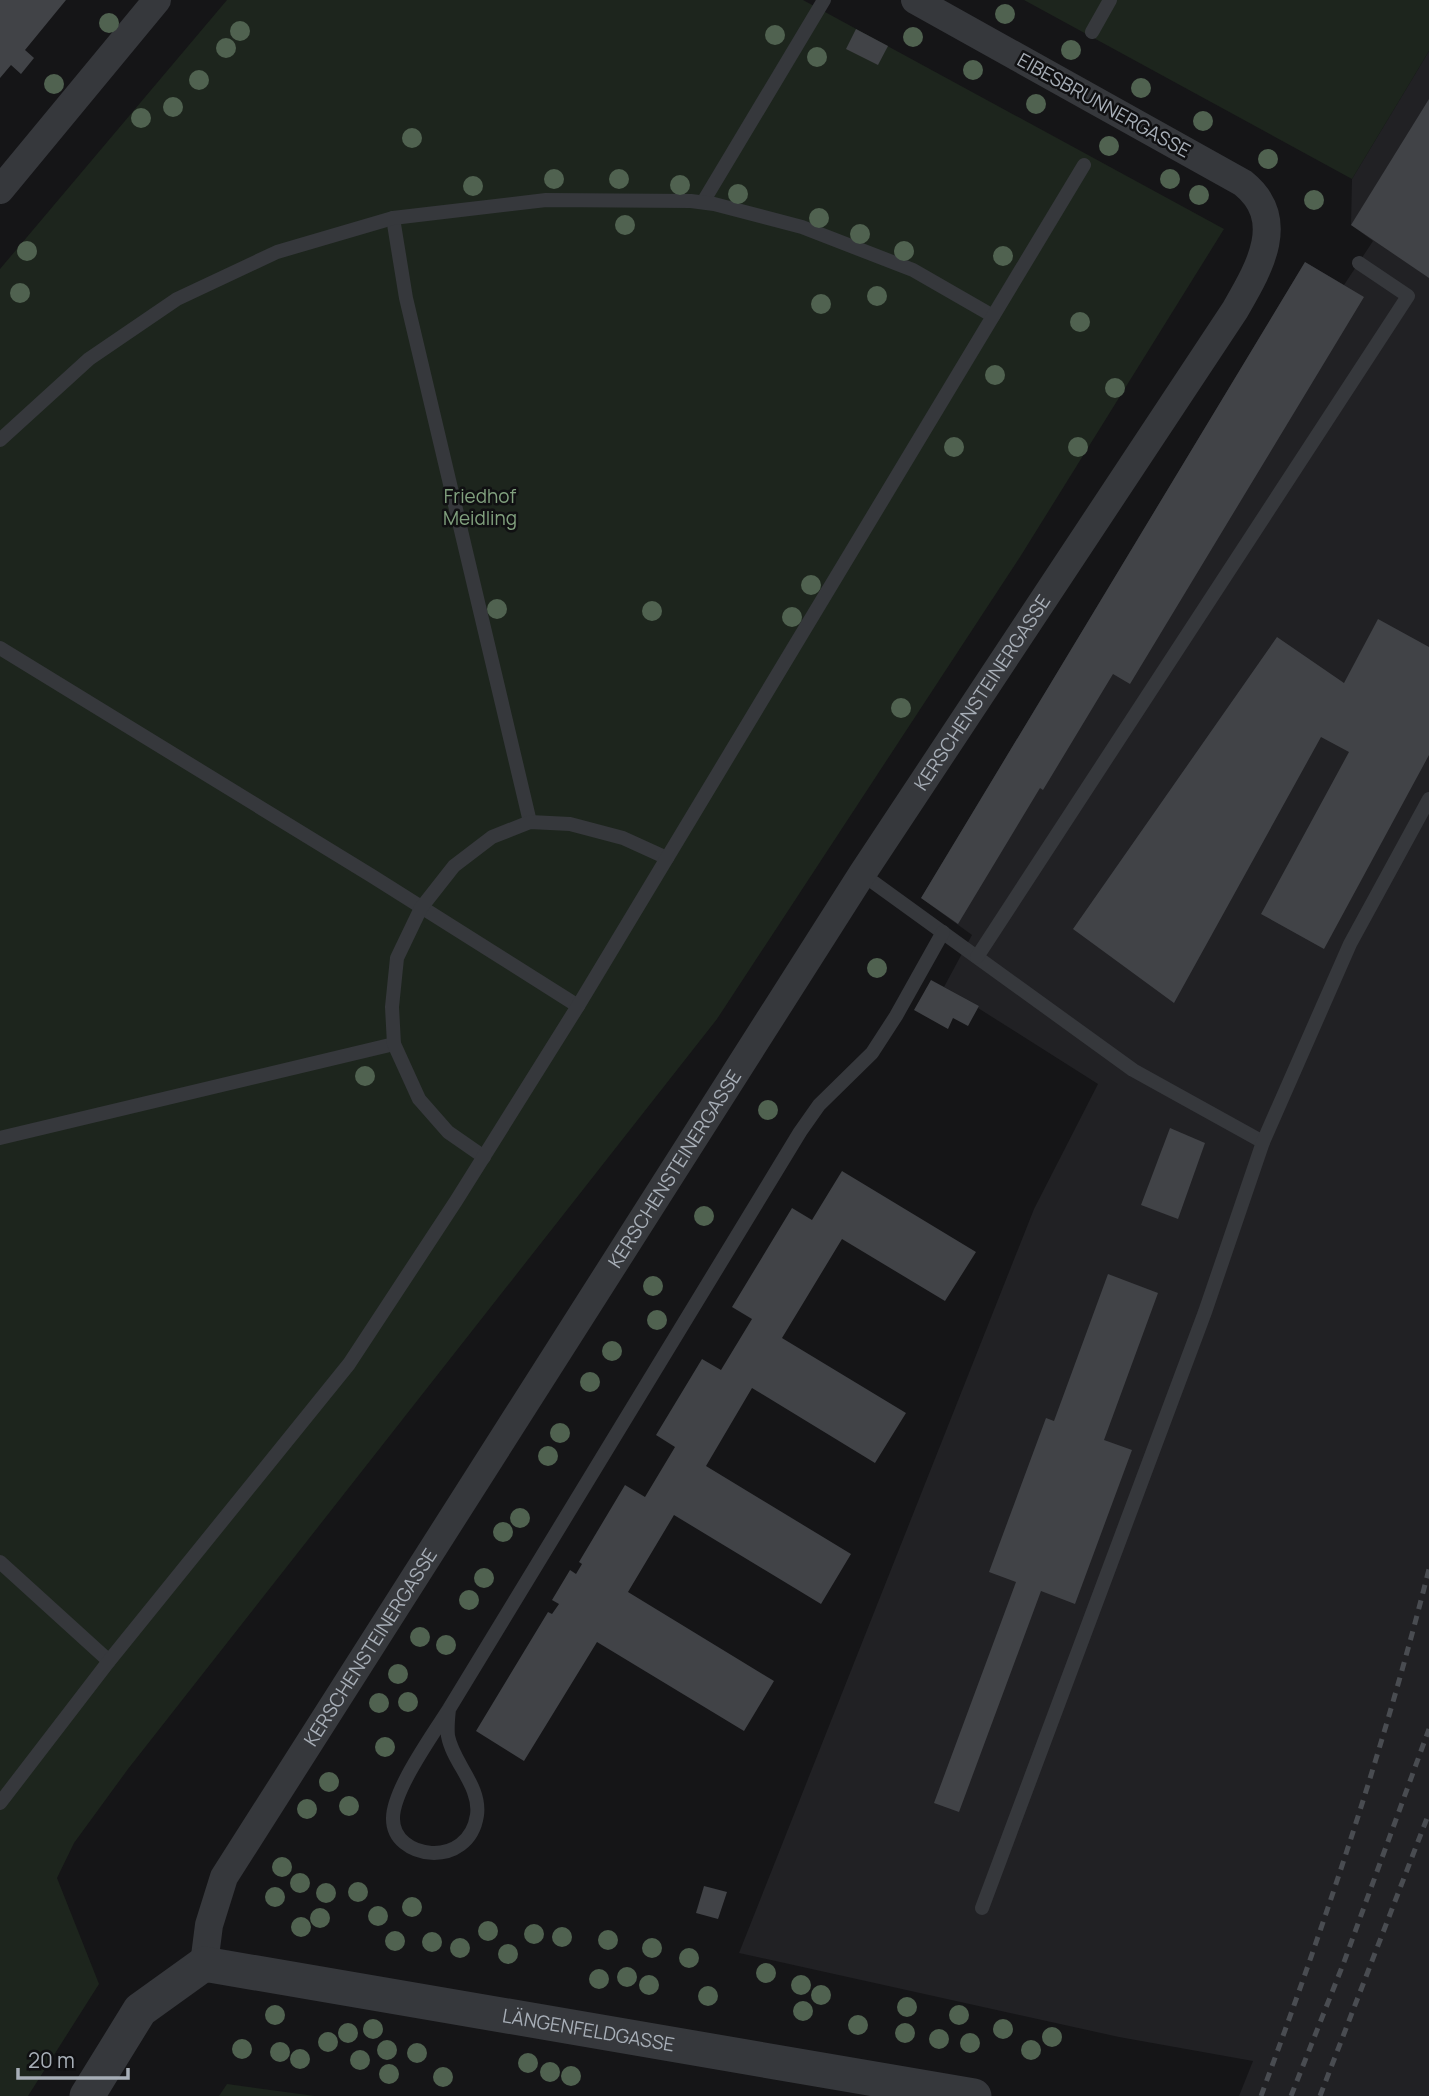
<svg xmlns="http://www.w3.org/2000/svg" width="1429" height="2096" viewBox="0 0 1429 2096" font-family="Manrope,sans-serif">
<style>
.built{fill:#212124}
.green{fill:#1d251d}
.building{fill:#414347}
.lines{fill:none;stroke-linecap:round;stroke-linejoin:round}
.service{stroke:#36383c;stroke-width:14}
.minor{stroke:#36383c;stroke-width:28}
.tertiary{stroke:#36383c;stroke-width:35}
.rail{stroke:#494c51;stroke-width:5;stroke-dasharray:9 7;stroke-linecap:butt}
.tree{fill:#506250}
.labels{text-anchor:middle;stroke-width:5;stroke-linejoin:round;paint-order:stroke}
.street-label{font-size:19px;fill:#a7aeb7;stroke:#101012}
.park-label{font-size:19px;fill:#81a17e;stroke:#101012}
</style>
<rect width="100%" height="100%" fill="#151517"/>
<path class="built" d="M1429,51v2045h-190l14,-35 -134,-24 -380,-84 295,-744 64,-125 -120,-76 1,-2 -35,-19 28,-52 -51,-37 384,-636 39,23 29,-44 -22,-16 1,-46z"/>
<g class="green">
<path d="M227,0h576l421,229 -204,328 -303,462 -589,750 -54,74 -17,35 42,106 -71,112h-28v-1827z"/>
<path d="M1024,0h405v51l-77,128z"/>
<path d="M227,2084l88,12h-96z"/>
</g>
<g class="building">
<path d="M0,0h66l-41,50 9,8 -13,16 -10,-9 -11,13z"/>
<path d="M856,29l32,17 -10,19 -32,-16z"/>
<path d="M1429,99v179l-78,-53z"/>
<path d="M1305,262l59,35 -234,387 -17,-10 -70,116 -3,-2 -82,136 -37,-26z"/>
<path d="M1378,619l51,28v108l-105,194 -63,-35 88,-162 -28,-15 -147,266 -101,-74 204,-292 67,46z"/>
<path d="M931,980l48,26 -11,20 -15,-8 -5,11 -34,-19z"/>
<path d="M1170,1128l35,15 -27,76 -37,-14z"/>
<path d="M842,1171l134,81 -31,49 -103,-62 -60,99 124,75 -31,50 -123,-75 -46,78 145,88 -30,50 -147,-89 -46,77 146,89 -30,50 -147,-89 -73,119 -48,-30 72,-119 4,2 7,-10 -7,-4 18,-30 6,4 6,-10 -3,-2 46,-77 20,12 30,-50 -19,-12 46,-76 19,11 31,-51 -20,-12 60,-99 20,12z"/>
<path d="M1108,1274l50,19 -54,147 28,10 -57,154 -34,-13 -82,221 -25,-9 82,-221 -27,-10 57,-154 8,3z"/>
<path d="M704,1886l23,6 -9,27 -22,-6z"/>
</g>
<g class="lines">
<g class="service">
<path d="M1092,32l18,-32"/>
<path d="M703,202l121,-202"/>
<path d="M393,218l13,80 124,524"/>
<path d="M0,440l89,-81 88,-60 100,-47 116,-34 153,-18 145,1 23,3 88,23 111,43 80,46"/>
<path d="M0,648l372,228 206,130"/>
<path d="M862,874l271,196 130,72"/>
<path d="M977,957l431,-661 -49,-33"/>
<path d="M0,1138l394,-94"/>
<path d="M484,1157l-36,-25 -29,-33 -25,-55 -2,-37 5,-49 24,-50 33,-42 38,-29 38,-15 40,2 53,14 44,20"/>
<path d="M0,1562l109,99"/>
<path d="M449,1709c-1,9 -2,18 -1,27 5,27 33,50 29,79 -8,55 -85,45 -84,3 0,-28 40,-84 56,-109l351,-577 19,-27 53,-52 24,-37 47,-84"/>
<path d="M0,1803l109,-142 240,-297 107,-163 122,-195 506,-841"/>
<path d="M982,1908l223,-596 58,-170 87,-198 79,-145"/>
</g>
<g class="minor">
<path d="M0,190l157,-190"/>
<path id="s1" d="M204,1964l5,-39 15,-48 638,-1003 373,-564c23,-40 54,-90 8,-127l-328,-183"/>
</g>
<path class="tertiary" id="s2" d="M87,2096l53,-86 64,-46 770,132"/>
<g class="rail">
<path d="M1261,2096c64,-173 123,-348 168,-527"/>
<path d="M1291,2096l53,-134 85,-233"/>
<path d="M1320,2096l109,-283"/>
</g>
</g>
<g class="tree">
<circle cx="1005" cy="14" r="10"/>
<circle cx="109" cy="23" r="10"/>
<circle cx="240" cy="31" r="10"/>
<circle cx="775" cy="35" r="10"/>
<circle cx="913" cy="37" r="10"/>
<circle cx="226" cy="48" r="10"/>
<circle cx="1071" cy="50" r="10"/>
<circle cx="817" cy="57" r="10"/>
<circle cx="973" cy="70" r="10"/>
<circle cx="199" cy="80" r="10"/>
<circle cx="54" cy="84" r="10"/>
<circle cx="1141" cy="88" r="10"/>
<circle cx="1036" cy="104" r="10"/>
<circle cx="173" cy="107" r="10"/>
<circle cx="141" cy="118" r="10"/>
<circle cx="1203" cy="121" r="10"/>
<circle cx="412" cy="138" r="10"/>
<circle cx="1109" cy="146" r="10"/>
<circle cx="1268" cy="159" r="10"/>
<circle cx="554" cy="179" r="10"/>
<circle cx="619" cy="179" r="10"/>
<circle cx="1170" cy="179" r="10"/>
<circle cx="680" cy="185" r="10"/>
<circle cx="473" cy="186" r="10"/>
<circle cx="738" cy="194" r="10"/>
<circle cx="1199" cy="195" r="10"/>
<circle cx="1314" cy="200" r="10"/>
<circle cx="819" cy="218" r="10"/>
<circle cx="625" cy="225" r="10"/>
<circle cx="860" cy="234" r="10"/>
<circle cx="27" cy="251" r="10"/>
<circle cx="904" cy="251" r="10"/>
<circle cx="1003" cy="256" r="10"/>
<circle cx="20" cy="293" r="10"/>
<circle cx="877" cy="296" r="10"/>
<circle cx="821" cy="304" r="10"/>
<circle cx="1080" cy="322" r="10"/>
<circle cx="995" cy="375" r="10"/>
<circle cx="1115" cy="388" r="10"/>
<circle cx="954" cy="447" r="10"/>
<circle cx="1078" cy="447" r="10"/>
<circle cx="811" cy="585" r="10"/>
<circle cx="497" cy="609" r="10"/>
<circle cx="652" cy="611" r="10"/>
<circle cx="792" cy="617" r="10"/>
<circle cx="901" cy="708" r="10"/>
<circle cx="877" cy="968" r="10"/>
<circle cx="365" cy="1076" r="10"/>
<circle cx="768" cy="1110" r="10"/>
<circle cx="704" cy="1216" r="10"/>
<circle cx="653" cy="1286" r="10"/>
<circle cx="657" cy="1320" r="10"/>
<circle cx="612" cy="1351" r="10"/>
<circle cx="590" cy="1382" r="10"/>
<circle cx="560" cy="1433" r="10"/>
<circle cx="548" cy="1456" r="10"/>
<circle cx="520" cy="1518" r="10"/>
<circle cx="503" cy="1532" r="10"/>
<circle cx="484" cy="1578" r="10"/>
<circle cx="469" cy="1600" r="10"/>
<circle cx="420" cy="1637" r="10"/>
<circle cx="446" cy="1645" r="10"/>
<circle cx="398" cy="1674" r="10"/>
<circle cx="408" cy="1702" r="10"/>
<circle cx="379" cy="1703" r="10"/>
<circle cx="385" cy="1747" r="10"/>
<circle cx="329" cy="1782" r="10"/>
<circle cx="349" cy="1806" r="10"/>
<circle cx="307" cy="1809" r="10"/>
<circle cx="282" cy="1867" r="10"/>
<circle cx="300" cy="1883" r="10"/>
<circle cx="358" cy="1892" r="10"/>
<circle cx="326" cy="1893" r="10"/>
<circle cx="275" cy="1897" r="10"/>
<circle cx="412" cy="1907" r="10"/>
<circle cx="378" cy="1916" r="10"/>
<circle cx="320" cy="1918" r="10"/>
<circle cx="301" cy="1927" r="10"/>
<circle cx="488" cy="1931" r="10"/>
<circle cx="534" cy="1934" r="10"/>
<circle cx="562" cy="1937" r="10"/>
<circle cx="608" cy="1940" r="10"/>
<circle cx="395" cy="1941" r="10"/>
<circle cx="432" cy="1942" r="10"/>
<circle cx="460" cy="1948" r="10"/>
<circle cx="652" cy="1948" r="10"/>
<circle cx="508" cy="1954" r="10"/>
<circle cx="689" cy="1958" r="10"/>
<circle cx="766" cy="1973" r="10"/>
<circle cx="627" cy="1977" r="10"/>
<circle cx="599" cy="1979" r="10"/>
<circle cx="649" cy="1985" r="10"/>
<circle cx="801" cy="1985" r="10"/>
<circle cx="821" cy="1995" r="10"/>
<circle cx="708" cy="1996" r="10"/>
<circle cx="907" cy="2007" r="10"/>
<circle cx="803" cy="2011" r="10"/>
<circle cx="275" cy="2015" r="10"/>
<circle cx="959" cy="2015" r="10"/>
<circle cx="858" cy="2025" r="10"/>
<circle cx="373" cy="2029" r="10"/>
<circle cx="1003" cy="2029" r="10"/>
<circle cx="348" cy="2033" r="10"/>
<circle cx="905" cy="2033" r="10"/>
<circle cx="1052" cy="2037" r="10"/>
<circle cx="939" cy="2039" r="10"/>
<circle cx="328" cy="2042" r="10"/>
<circle cx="970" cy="2043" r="10"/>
<circle cx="242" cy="2049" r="10"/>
<circle cx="387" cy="2050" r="10"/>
<circle cx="1031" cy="2050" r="10"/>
<circle cx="280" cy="2052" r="10"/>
<circle cx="417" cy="2053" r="10"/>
<circle cx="300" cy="2059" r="10"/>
<circle cx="360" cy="2060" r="10"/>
<circle cx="528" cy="2063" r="10"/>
<circle cx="550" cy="2072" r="10"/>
<circle cx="389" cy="2074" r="10"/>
<circle cx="571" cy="2076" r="10"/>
<circle cx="443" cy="2077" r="10"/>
</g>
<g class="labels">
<g class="street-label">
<text transform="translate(1104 105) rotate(29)" y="7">EIBESBRUNNERGASSE</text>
<text dy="7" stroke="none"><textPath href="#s1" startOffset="1496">KERSCHENSTEINERGASSE</textPath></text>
<text dy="7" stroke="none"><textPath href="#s1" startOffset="929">KERSCHENSTEINERGASSE</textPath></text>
<text dy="7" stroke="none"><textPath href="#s1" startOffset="362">KERSCHENSTEINERGASSE</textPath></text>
<text dy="7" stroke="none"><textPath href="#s2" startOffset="570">LÄNGENFELDGASSE</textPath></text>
</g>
<g class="park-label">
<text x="480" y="503">Friedhof<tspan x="480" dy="22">Meidling</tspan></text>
</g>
</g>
<path d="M18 2068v10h110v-10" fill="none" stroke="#a7aeb7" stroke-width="3.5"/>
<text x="28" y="2068" font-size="21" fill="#a7aeb7" stroke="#101012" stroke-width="5" paint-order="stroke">20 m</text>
</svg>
